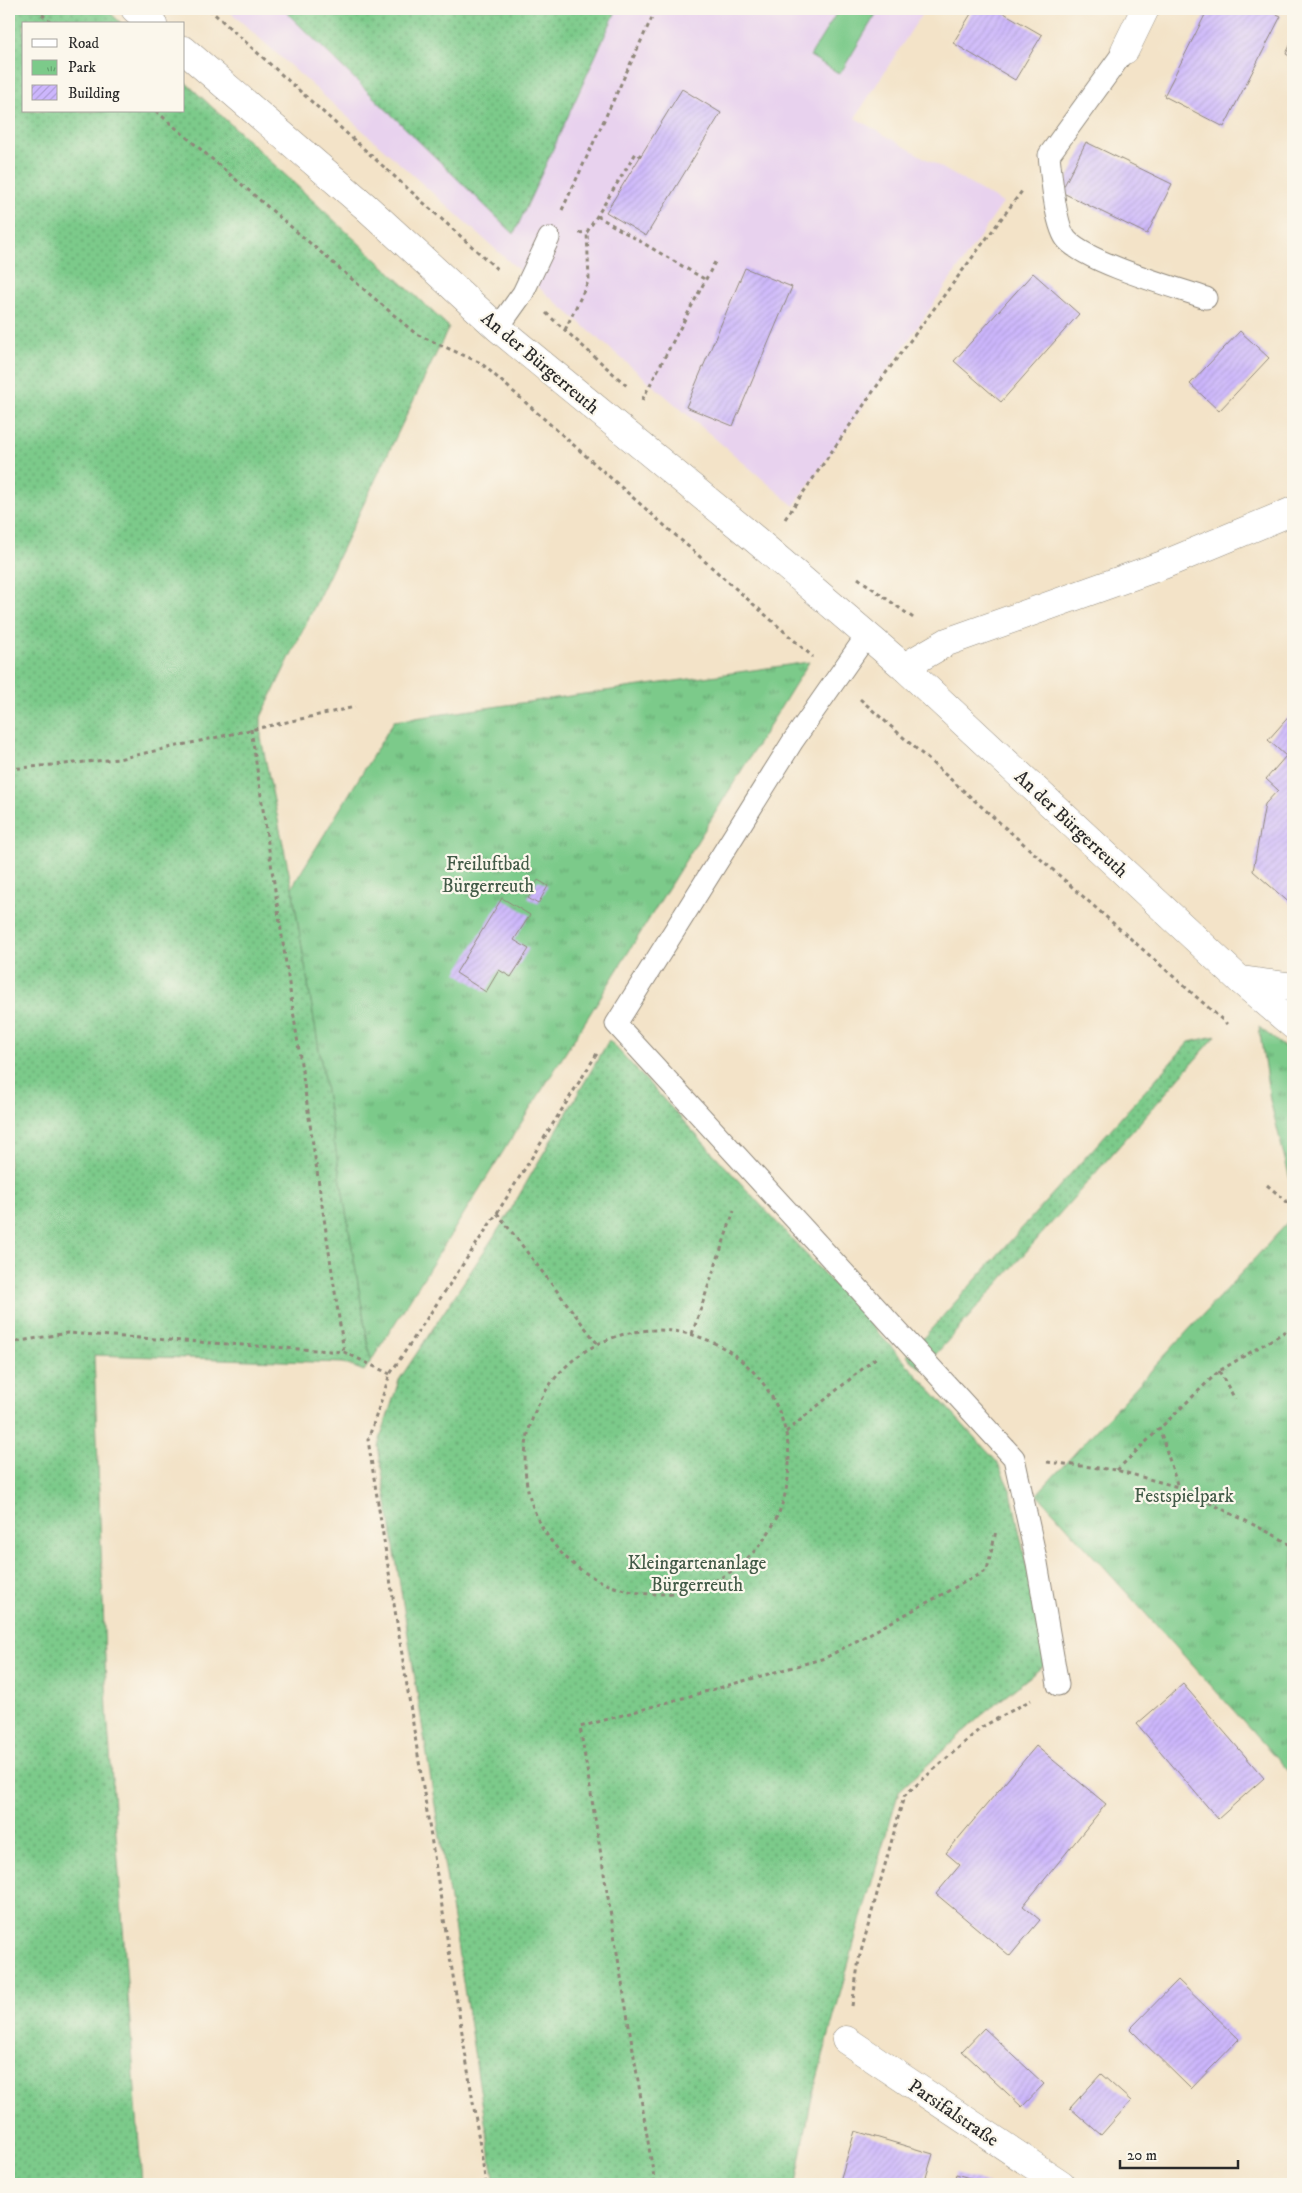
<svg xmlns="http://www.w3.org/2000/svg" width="1302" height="2193" viewBox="0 0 1302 2193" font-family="'IM FELL DW Pica',serif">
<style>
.built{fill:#e8d2ee}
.grass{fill:url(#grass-dots);stroke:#547a5a}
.park{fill:url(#park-tufts);stroke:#547a5a}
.pitch{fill:#7cca8a;stroke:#547a5a}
.building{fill:url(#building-hatch)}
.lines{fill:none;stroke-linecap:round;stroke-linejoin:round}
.service-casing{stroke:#8f877a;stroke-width:23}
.minor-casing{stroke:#8f877a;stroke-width:29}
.path{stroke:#8f877a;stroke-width:3;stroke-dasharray:4 4;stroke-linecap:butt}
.service{stroke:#fff;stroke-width:21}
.minor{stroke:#fff;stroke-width:28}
.labels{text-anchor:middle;stroke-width:4.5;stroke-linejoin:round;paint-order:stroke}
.street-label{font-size:19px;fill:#2b2b2b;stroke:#fbf7ec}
.park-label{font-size:19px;fill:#435b48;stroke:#fbf7ec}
</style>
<defs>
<pattern id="grass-dots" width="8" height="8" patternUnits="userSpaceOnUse" patternTransform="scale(1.25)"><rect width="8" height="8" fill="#7cca8a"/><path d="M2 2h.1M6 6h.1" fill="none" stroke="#66a471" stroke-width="1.8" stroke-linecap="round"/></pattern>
<pattern id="park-tufts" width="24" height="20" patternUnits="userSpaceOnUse" patternTransform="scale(1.25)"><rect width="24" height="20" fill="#7cca8a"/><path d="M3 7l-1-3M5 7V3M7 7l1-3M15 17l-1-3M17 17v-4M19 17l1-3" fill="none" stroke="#66a471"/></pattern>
<pattern id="building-hatch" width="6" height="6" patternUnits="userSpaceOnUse" patternTransform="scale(1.25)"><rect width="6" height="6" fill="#ccb6fc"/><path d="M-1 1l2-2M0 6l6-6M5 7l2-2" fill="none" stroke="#af9dd8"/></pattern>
</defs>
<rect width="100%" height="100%" fill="#fbf7ec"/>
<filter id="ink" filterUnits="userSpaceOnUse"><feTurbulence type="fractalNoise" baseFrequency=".02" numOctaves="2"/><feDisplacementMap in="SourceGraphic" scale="10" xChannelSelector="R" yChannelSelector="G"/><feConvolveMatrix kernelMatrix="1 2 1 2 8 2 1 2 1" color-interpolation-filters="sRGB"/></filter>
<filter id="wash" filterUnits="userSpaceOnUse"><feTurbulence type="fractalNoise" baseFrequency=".0096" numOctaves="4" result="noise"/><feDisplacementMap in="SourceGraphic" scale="20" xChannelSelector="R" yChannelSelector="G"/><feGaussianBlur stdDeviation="1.12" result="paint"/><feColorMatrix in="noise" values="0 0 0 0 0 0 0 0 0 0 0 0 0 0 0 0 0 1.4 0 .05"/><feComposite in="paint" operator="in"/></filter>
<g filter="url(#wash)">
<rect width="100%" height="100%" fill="#f3e3c8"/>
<path class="built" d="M227,9h698l-70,109 148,85 -209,303 -264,-226z"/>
<g class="grass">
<path d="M9,9h97l16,15h-98v87h160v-30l265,246 -188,390v21l31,149 79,474 -7,10 -21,-8 -249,-8 13,357 35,472h-133z"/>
<path d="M283,9h334l-103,225z"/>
<path d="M1216,1036l-294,334 -15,-14 282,-314z"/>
<path d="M609,1040l388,422 14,30 36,171 -65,52 -83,76 -40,134 -48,176 -15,83h-301l-117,-738 21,-66 107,-162z"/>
</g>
<g class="park">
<path d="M809,662l-221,355 -217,344 -79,-474 102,-166z"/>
<path d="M1259,1027l34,27v137l-23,-91z"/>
<path d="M1293,1217v559l-256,-282z"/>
</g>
<path class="pitch" d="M839,9h40l-39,65 -30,-18z"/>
<g id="blocks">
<g class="building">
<path d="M974,9h23l45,26 -27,45 -62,-37z"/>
<path d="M1208,9h58l15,7 -57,111 -60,-31z"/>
<path d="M1293,39v19l-7,-4z"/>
<path d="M682,89l39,24 -75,123 -40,-24z"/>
<path d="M1086,142l86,42 -25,50 -86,-42z"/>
<path d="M745,268l47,19 -59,139 -47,-19z"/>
<path d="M1033,273l46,41 -78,88 -47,-41z"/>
<path d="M1240,331l29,27 -50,53 -29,-27z"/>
<path d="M1293,712v194l-40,-35 12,-67 13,-14 -12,-11 20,-23 -18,-16z"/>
<path d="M538,880l10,6 -10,18 -10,-6z"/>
<path d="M502,898l28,17 -16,25 15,9 -18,28 -12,-7 -13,22 -30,-19z"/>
<path d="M1183,1684l81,94 -46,41 -81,-95z"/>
<path d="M1036,1746l70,58 -83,102 17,14 -30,36 -74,-62 24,-29 -14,-12z"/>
<path d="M1178,1980l61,59 -48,50 -61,-60z"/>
<path d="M984,2028l60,56 -22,23 -60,-56z"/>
<path d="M1101,2074l30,27 -30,34 -31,-27z"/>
<path d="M855,2131l78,23 -9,30h-85z"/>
<path d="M956,2174l34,10h-37z"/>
</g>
</g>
</g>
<g filter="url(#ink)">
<use href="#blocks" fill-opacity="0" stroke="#8f877a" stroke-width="1"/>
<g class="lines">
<defs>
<g id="service">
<path d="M1125,50l-76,105c2,17 6,72 18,85 21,23 107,47 139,58"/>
<path d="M498,328l25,-35 26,-55"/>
<path d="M867,635l-74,106 -177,283 398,434 23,105 21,122"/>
</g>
<g id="minor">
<path d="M135,9l18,15"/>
<path d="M184,50l182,157 132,121 258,212 148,127 336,313 53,45"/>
<path d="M1125,50l20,-41"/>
<path d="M904,667l43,-25 216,-77 130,-54"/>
<path d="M1240,980l53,7"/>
<path d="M846,2040l215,144"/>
</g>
</defs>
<use href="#service" class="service-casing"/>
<use href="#minor" class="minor-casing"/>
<g class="path">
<path d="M36,9l17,15"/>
<path d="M209,9l289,261"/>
<path d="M156,111l260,223 65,29 332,294"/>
<path d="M562,210l94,-201"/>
<path d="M597,216l109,64"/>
<path d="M579,233l8,-1 49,-79 5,3"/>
<path d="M546,313l81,73"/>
<path d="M565,330l24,-50 -2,-48"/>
<path d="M642,400l73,-138"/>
<path d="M785,519l101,-146 136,-182"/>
<path d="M858,578l58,42"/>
<path d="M860,699l367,325"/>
<path d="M251,729l93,623"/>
<path d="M9,769l109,-10 237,-52"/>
<path d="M1267,1185l26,22"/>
<path d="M497,1213l100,130"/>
<circle cx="657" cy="1462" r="132"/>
<path d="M692,1334l42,-123"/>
<path d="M9,1343l58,-10 277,19 46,22"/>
<path d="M1219,1371l16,28"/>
<path d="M1159,1427l19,60"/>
<path d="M786,1432l92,-76"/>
<path d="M1047,1462l69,8 62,17 100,50 15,10"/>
<path d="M1117,1470l102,-99 74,-44"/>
<path d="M852,2006l7,-47 45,-163 78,-69 49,-27"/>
<path d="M486,2184l-118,-744 22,-66 107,-161 101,-161"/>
<path d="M655,2184l-75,-457 245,-69 162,-88 9,-39"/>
</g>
<use href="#service" class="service"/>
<use href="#minor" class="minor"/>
</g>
</g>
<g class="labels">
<g class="street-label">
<text transform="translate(541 362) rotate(40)" y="7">An der Bürgerreuth</text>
<text transform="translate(1072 823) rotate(43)" y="7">An der Bürgerreuth</text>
<text transform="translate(954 2112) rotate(34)" y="7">Parsifalstraße</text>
</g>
<g class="park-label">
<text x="488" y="870">Freiluftbad<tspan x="488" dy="22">Bürgerreuth</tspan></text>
<text x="1184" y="1502">Festspielpark</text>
<text x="697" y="1569">Kleingartenanlage<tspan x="697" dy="22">Bürgerreuth</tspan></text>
</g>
</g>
<rect width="1302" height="2193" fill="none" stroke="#fbf7ec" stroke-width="30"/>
<rect x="22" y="22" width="162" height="90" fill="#fbf7ec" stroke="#a8a59f"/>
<rect x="32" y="39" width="25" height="8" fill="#ffffff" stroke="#a8a59f"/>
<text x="68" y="48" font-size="15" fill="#2b2b2b">Road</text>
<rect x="32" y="60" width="25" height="15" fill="url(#park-tufts)" stroke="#a8a59f"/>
<text x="68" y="72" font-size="15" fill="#2b2b2b">Park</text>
<rect x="32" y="85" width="25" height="15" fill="url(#building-hatch)" stroke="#a8a59f"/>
<text x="68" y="98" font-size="15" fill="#2b2b2b">Building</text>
<path d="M1120 2160v8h118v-8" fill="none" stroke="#2b2b2b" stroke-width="2.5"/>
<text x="1127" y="2160" font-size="15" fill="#2b2b2b" stroke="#fbf7ec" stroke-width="4" paint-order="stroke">20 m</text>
</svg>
